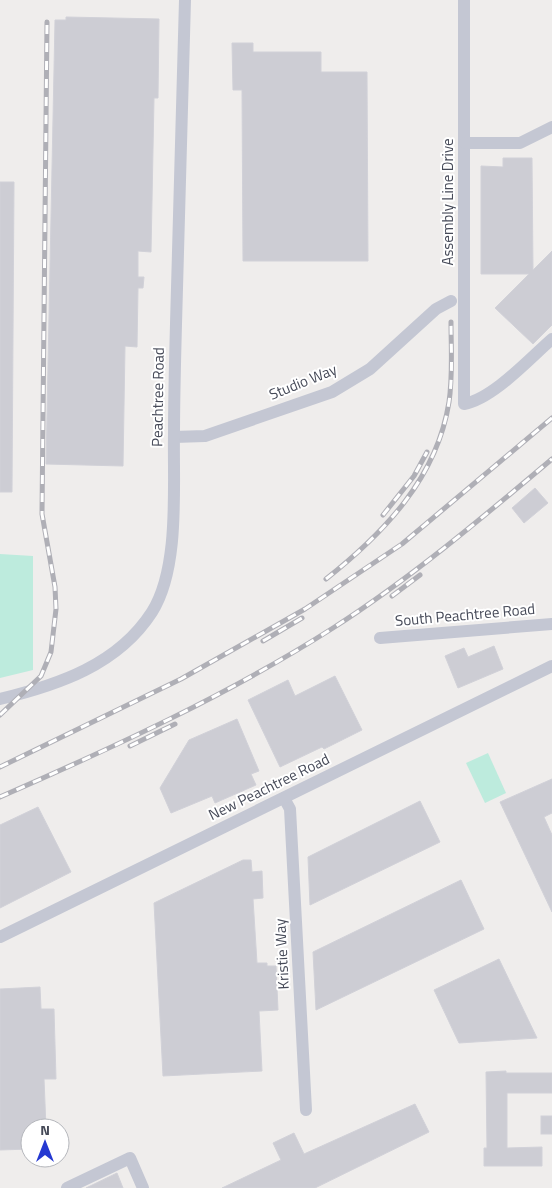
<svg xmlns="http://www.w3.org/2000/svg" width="552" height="1188" viewBox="0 0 552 1188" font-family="'Titillium Web',sans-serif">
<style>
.green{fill:#bdebdd}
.building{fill:#cdcdd4;stroke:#d1d1d8}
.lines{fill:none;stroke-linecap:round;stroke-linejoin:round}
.minor{stroke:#c4c7d3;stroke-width:12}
.rail-casing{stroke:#afafb6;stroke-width:5}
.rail{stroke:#fff;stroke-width:3;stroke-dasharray:9;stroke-linecap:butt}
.labels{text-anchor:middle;stroke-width:4;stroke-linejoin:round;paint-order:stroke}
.street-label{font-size:15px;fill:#464a58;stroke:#fff}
</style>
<rect width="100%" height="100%" fill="#efedec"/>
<g class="green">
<path d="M0,554l33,2v114l-33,8z"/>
<path d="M488,753l18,40 -21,10 -19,-40z"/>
</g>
<g class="building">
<path d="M66,17l93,2 -1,79h-4l-3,154 -13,-1v26h6l-1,11h-5l-1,59 -12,-1 -2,120 -77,-2 9,-444h11z"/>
<path d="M232,43h21v9h68v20h46l1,189h-125l-1,-171h-9z"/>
<path d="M503,158h29l1,112 19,-19v74l-19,19 -38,-36 34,-34h-48v-108l22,1z"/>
<path d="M0,182h14l-2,310h-12z"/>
<path d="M535,488l13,15 -24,20 -12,-15z"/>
<path d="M494,646l9,23 -45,19 -13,-32 19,-8 4,9z"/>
<path d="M335,676l27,54 -38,19 -2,-2 -42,20 -32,-67 40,-20 7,16z"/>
<path d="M237,719l22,52 -8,3 5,11 -41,18 -3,-7 -41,17 -11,-25 29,-48z"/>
<path d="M552,779v34l-8,4 8,18v77l-52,-110z"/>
<path d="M420,801l20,41 -130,63 -2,-48z"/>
<path d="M38,807l33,65 -71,36v-83z"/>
<path d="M243,860h8l1,12 10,-1 1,27 -10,1 4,64h10v3h9l2,44 -19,1 3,60 -99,5 -9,-173z"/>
<path d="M461,880l23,49 -168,81 -3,-58z"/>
<path d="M499,959l38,79 -78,5 -25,-53z"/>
<path d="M40,987l1,22h13l2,70h-12l2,49h-16v21l-30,1v-161z"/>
<path d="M506,1071v2h46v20h-45v55l35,-1v19h-58v-18h3l-1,-76z"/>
<path d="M415,1104l14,28 -114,56h-93l59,-28 -8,-17 21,-10 10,21z"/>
<rect x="541" y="1116" width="11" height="18"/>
<path d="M117,1173l6,15h-37z"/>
</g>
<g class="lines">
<g class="minor">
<path d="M464,0v404c29,-5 66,-46 88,-65"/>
<path d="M465,143h55l32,-16"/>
<path d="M174,437l31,-1 127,-44 38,-23 66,-60 15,-8"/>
<path d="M380,638l172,-14"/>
<path d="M0,699c58,-14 118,-34 152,-87 28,-44 21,-126 22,-177 0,-37 1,-74 2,-111 2,-108 5,-216 9,-324"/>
<path d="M284,798l6,11 16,301"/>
<path d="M0,937l552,-271"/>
<path d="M67,1188l63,-30 13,30"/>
</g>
<defs>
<g id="rail">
<path d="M383,515l31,-39 13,-24"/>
<path d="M326,579c58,-46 111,-101 123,-177 4,-27 2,-54 2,-80"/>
<path d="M392,596l28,-21"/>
<path d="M263,641l39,-23"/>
<path d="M0,715l41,-39 10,-24 5,-43 -1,-22 -13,-73 5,-492"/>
<path d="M130,746l45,-22"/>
<path d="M0,767l181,-88 124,-70 97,-65 150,-126"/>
<path d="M0,797c114,-50 228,-102 333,-169 78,-50 149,-110 219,-169"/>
</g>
</defs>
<use href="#rail" class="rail-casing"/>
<use href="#rail" class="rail"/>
</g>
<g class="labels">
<g class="street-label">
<text transform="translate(448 202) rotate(-90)" y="5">Assembly Line Drive</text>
<text transform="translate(303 382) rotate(-22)" y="5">Studio Way</text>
<text transform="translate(158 397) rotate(-89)" y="5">Peachtree Road</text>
<text transform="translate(465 615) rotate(-5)" y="5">South Peachtree Road</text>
<text transform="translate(269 787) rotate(-26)" y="5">New Peachtree Road</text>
<text transform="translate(282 954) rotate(-93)" y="5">Kristie Way</text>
</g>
</g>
<g transform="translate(45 1143)"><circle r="24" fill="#ffffff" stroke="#b5b7bc"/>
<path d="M0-4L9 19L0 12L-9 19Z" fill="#2539d1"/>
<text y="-8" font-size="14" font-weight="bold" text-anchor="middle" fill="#464a58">N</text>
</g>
</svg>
